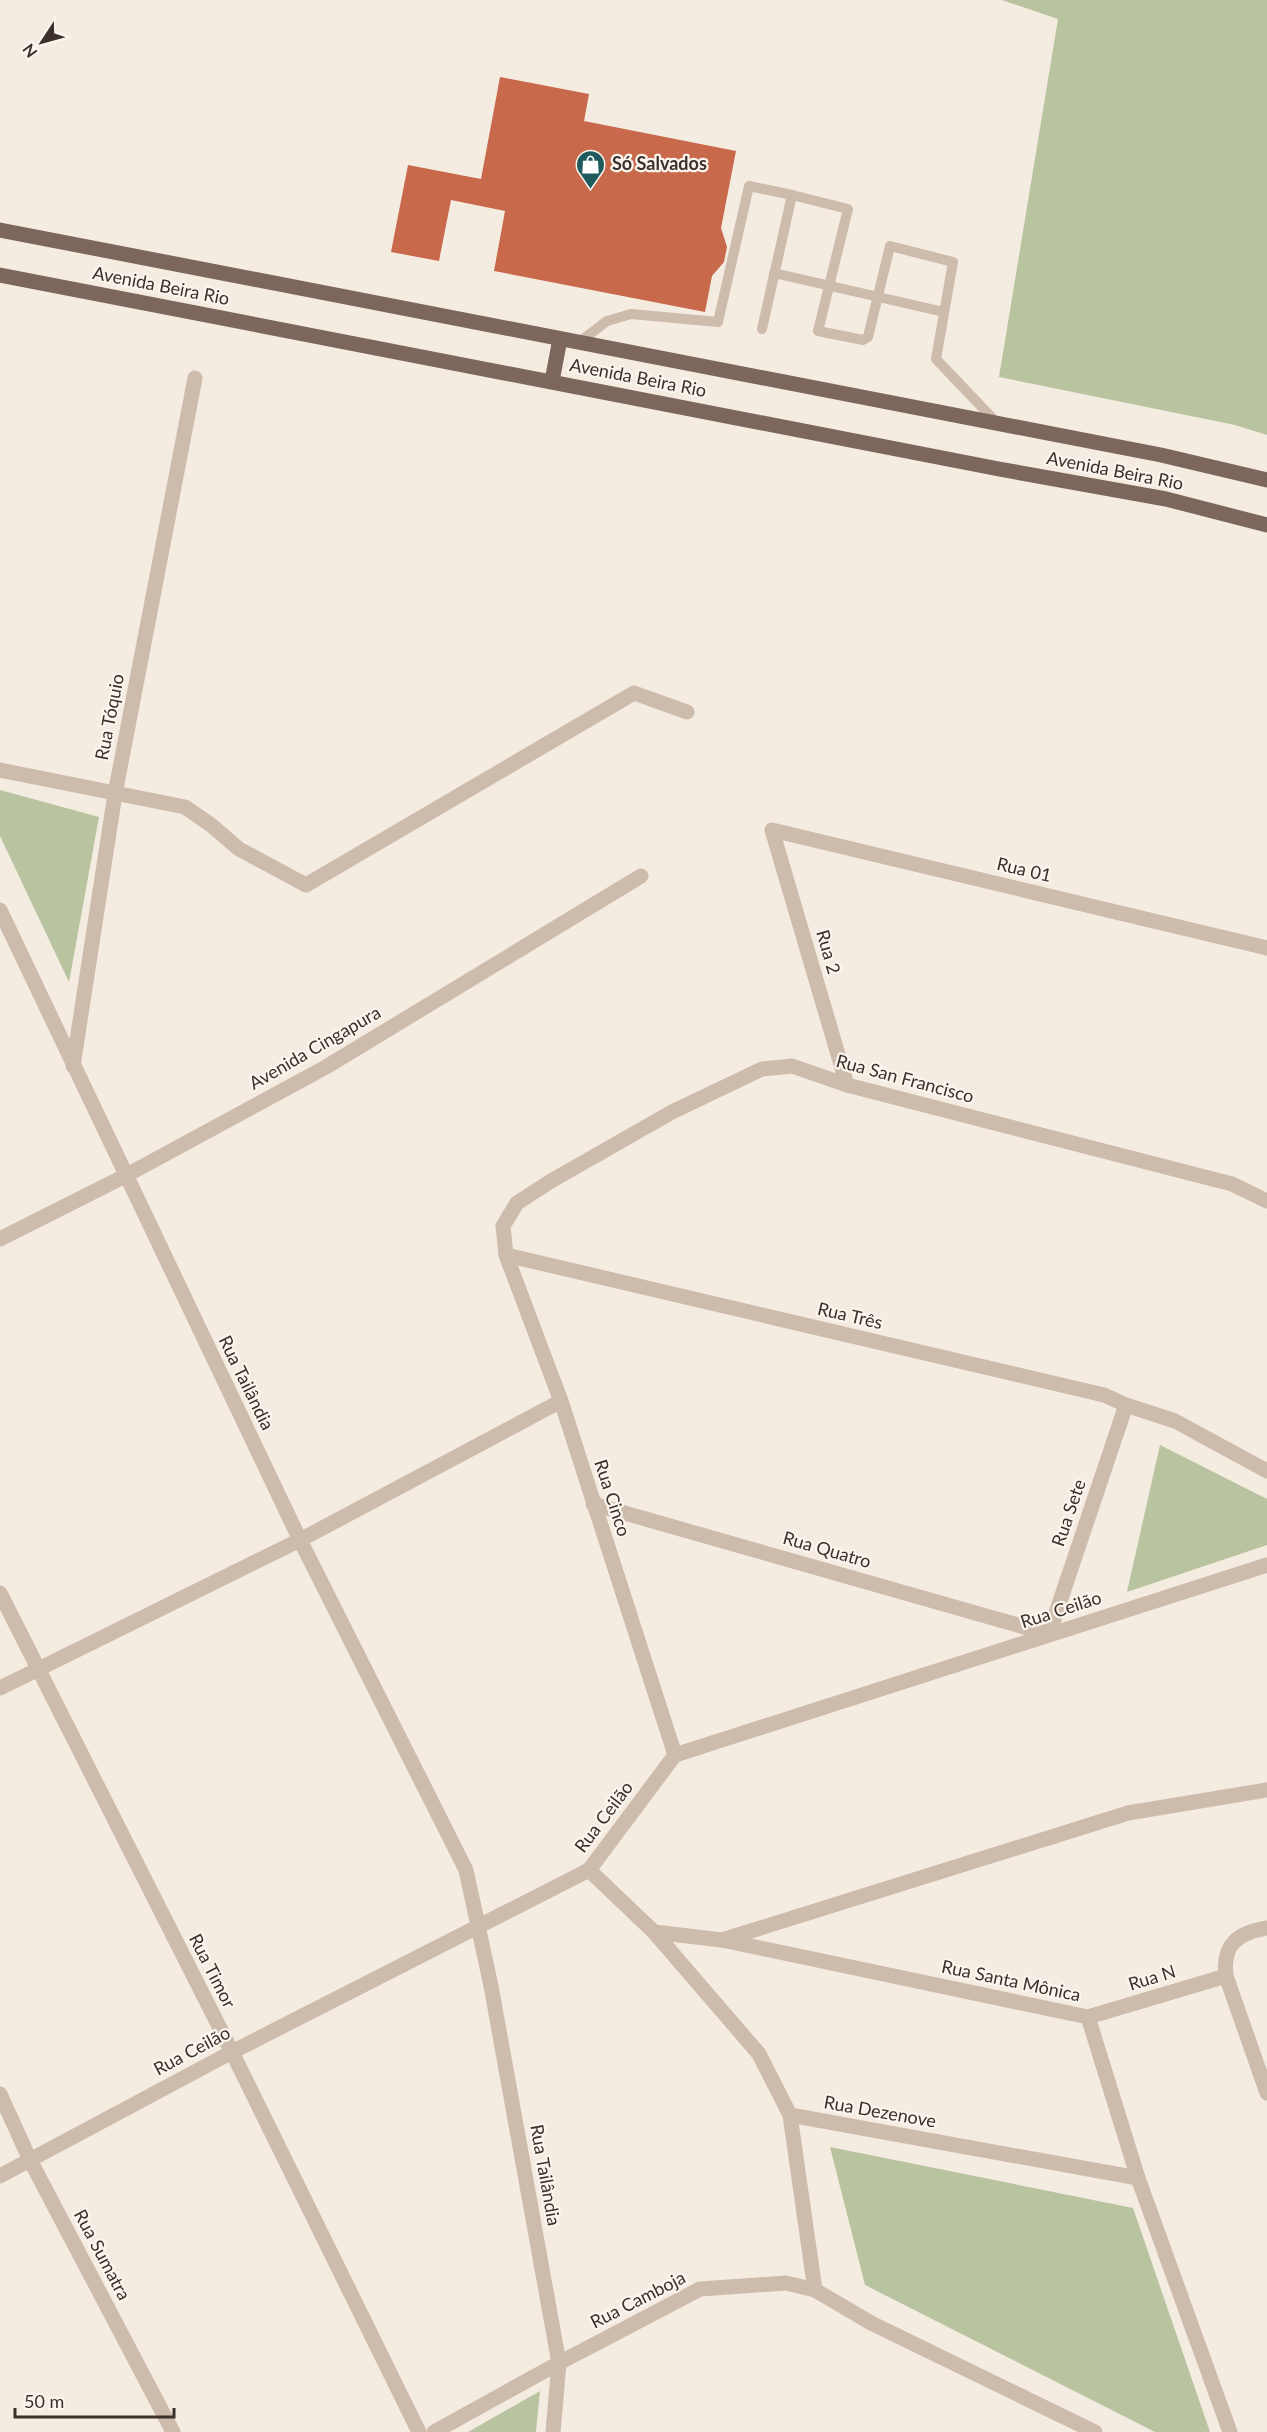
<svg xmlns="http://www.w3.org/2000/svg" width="1267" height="2432" viewBox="0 0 1267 2432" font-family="Lato,sans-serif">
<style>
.green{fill:#b8c4a0}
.building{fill:#c8694b}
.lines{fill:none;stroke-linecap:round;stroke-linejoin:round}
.service{stroke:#cdbbac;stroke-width:10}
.minor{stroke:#cdbbac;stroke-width:15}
.primary{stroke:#7d675c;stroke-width:15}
.labels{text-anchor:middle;stroke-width:4.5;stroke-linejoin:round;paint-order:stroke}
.poi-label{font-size:18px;font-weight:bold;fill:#3b302b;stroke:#fbf5ee;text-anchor:start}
.street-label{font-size:18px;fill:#3b302b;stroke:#fbf5ee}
</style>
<rect width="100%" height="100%" fill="#f4ebe1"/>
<g class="green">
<path d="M1002,0h265v435l-32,-10 -236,-48 59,-358z"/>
<path d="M0,790l99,27 -30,165 -69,-146z"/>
<path d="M1160,1445l107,54v46l-140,47z"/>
<path d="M830,2147l303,61 77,224h-55l-290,-147z"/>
<path d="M540,2391l-4,41h-68z"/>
</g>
<path class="building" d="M500,77l89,17 -5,27 152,30 -15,77 6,19 -3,15 -12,14 -7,36 -211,-41 11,-60 -54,-11 -12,61 -48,-9 17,-87 73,14z"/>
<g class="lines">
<g class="service">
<path d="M792,195l56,14 -30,122 45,9 5,-3 22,-91 63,16 -17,97 61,64"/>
<path d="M774,273l170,39"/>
<path d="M578,343l29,-22 24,-7 87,8 31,-136 43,9 -30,134"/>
</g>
<g class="minor">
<path d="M0,770l185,37 26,18 28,24 67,36 328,-192 53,19"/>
<path d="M0,910l300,630 166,330 25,116 68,377 -6,69"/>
<path d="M73,1066l42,-272 80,-416"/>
<path d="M847,1085l-75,-255 495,118"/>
<path d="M1267,1201l-35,-17 -385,-99 -55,-19 -30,3 -90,43 -121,69 -34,22 -14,23 3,29 598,140 22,10 49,16 92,50"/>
<path d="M0,1239l125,-63 201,-109 315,-191"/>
<path d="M506,1255l55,146 114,354"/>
<path d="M593,1504l456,130 77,-229"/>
<path d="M0,1593l232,459 187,380"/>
<path d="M0,1688l300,-148 261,-139"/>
<path d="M589,1870l65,62 105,122 31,61 25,175"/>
<path d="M1267,1928c-29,5 -45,16 -41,48l41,117"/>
<path d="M654,1932l68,8 366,77 50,161 92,254"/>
<path d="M722,1940l406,-127 139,-23"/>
<path d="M1088,2017l138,-41"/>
<path d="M0,2094l30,66 143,272"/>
<path d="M790,2115l348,63"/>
<path d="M0,2176l232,-124 357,-182 86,-115 592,-190"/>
<path d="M434,2432l125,-69 141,-74 86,-6 29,7 56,33 224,109"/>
</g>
<g class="primary">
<path d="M0,230l1161,225 106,25"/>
<path d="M0,275l999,194 167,30 101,26"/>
<path d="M552,381l8,-42"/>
</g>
</g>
<defs>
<symbol id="shop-pin" viewBox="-11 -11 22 30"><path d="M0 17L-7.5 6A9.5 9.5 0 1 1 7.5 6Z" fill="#1f5a5e" stroke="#fbf5ee"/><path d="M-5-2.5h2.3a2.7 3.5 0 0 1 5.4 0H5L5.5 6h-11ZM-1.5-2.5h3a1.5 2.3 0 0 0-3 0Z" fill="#fff"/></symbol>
</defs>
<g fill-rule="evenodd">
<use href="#shop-pin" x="574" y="148" width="33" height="45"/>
</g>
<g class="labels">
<g class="poi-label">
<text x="612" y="170">Só Salvados</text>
</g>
<g class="street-label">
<text transform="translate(161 286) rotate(11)" y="6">Avenida Beira Rio</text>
<text transform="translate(638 378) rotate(11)" y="6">Avenida Beira Rio</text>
<text transform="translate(1115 471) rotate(11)" y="6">Avenida Beira Rio</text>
<text transform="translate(110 717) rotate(-79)" y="6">Rua Tóquio</text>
<text transform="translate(1024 870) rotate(13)" y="6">Rua 01</text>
<text transform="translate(828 952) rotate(74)" y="6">Rua 2</text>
<text transform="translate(315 1048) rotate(-30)" y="6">Avenida Cingapura</text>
<text transform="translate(905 1079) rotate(15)" y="6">Rua San Francisco</text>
<text transform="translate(850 1316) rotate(13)" y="6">Rua Três</text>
<text transform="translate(246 1383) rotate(64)" y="6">Rua Tailândia</text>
<text transform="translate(612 1498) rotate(72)" y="6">Rua Cinco</text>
<text transform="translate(1069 1513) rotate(-71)" y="6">Rua Sete</text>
<text transform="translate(827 1550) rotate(16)" y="6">Rua Quatro</text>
<text transform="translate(1061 1610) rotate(-18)" y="6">Rua Ceilão</text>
<text transform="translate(604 1817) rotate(-53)" y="6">Rua Ceilão</text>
<text transform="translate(212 1971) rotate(63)" y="6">Rua Timor</text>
<text transform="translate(1152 1978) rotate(-17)" y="6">Rua N</text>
<text transform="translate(1011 1981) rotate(12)" y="6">Rua Santa Mônica</text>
<text transform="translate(192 2051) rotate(-28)" y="6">Rua Ceilão</text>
<text transform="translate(880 2112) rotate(10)" y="6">Rua Dezenove</text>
<text transform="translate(545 2175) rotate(80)" y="6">Rua Tailândia</text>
<text transform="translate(102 2255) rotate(62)" y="6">Rua Sumatra</text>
<text transform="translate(638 2300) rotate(-27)" y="6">Rua Camboja</text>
</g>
</g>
<g transform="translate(42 42) rotate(234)" stroke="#fbf5ee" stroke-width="4.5" paint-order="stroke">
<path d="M0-4.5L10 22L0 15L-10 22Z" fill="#3b302b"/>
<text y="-9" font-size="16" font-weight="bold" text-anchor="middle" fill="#3b302b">N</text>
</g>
<path d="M15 2408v9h159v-9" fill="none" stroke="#3b302b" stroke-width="3"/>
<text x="24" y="2408" font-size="18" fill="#3b302b" stroke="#fbf5ee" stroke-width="4.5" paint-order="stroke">50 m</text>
</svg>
